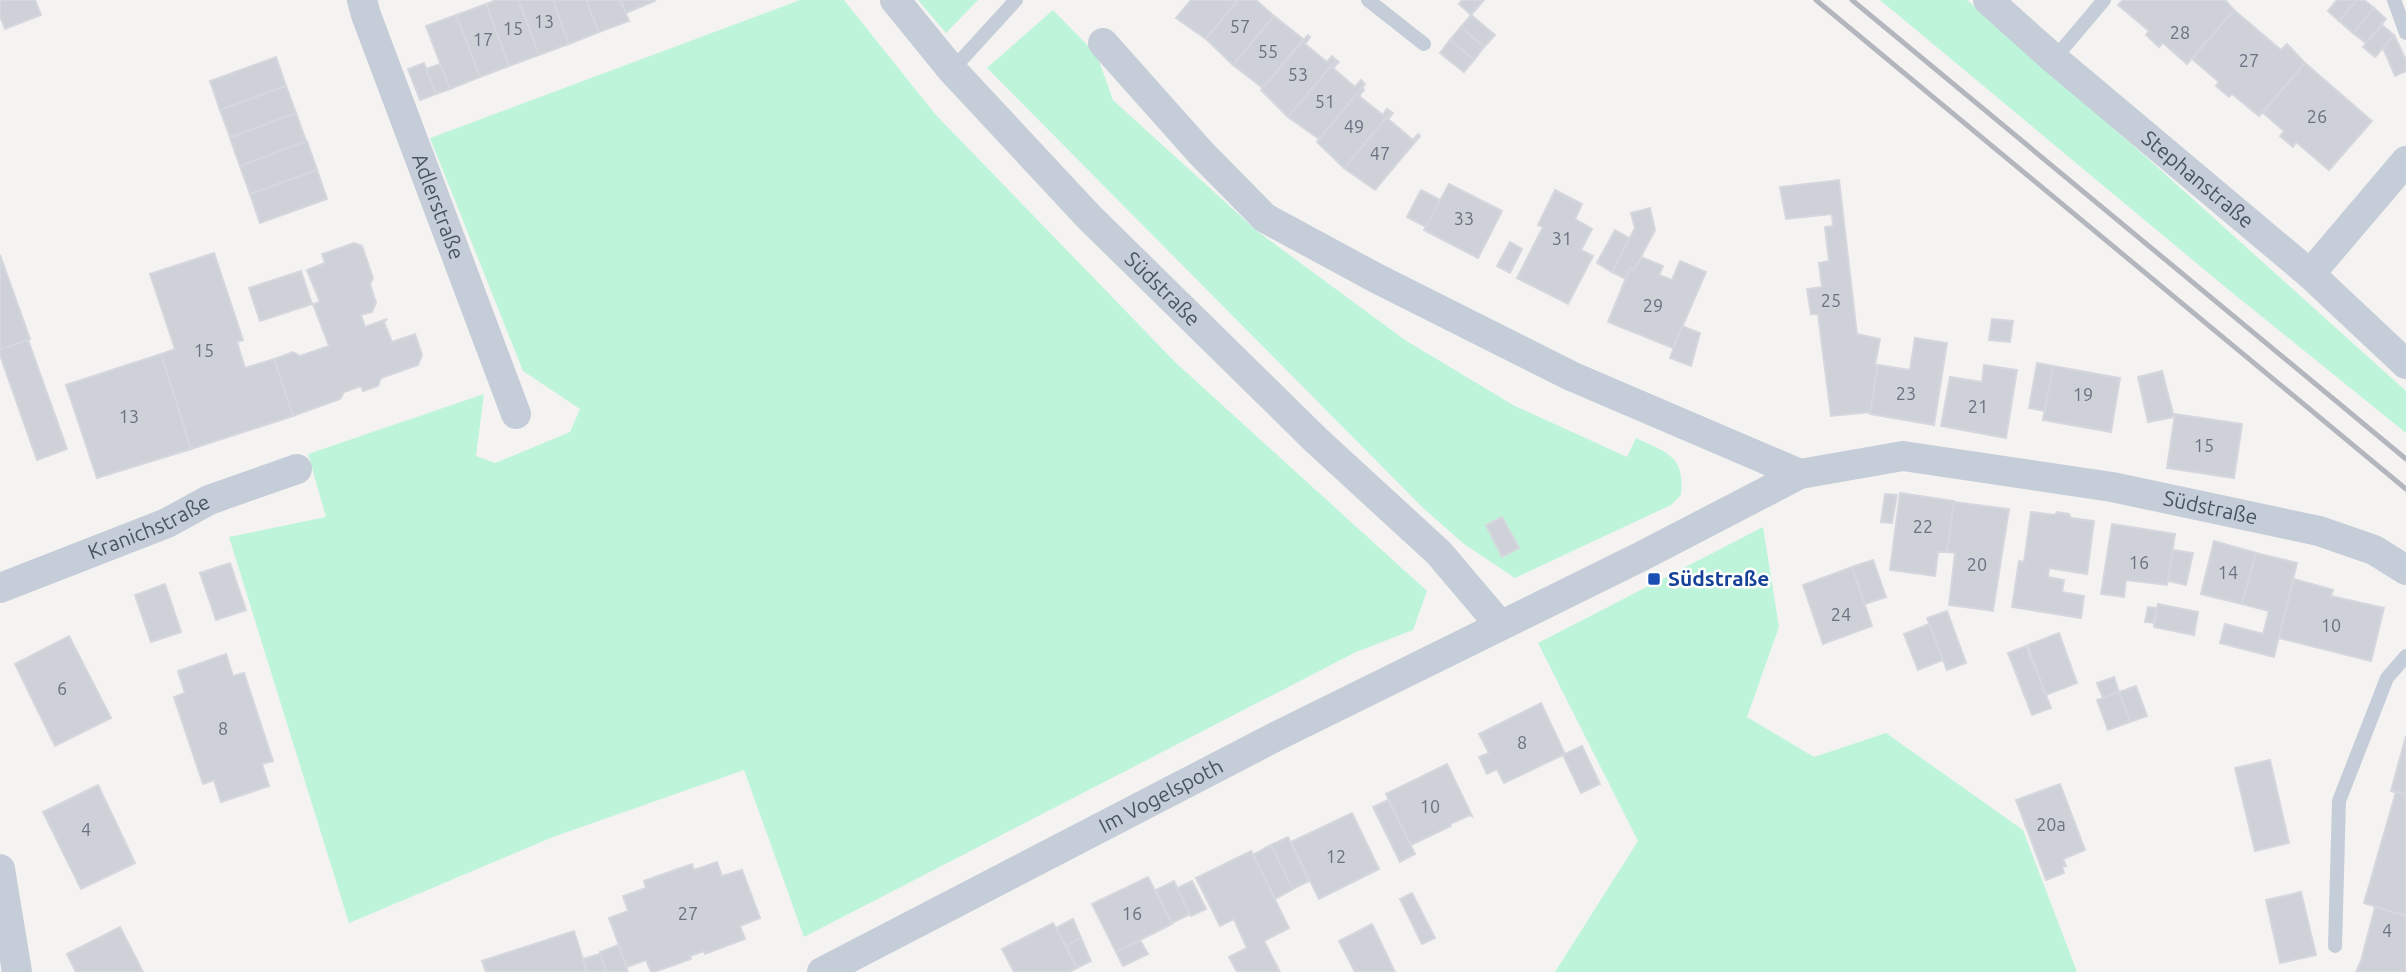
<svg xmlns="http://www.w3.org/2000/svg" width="2406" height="972" viewBox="0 0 2406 972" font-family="Ubuntu,sans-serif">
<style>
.green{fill:#bef5da}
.building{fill:#ced1d8;stroke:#d6d7de;stroke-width:2}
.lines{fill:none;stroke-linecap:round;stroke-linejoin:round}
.lane{stroke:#c5cdd8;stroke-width:14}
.street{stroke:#c5cdd8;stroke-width:30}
.rail{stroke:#b4b6bd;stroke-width:5}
.transit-dot{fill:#1a4fb4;stroke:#fff;stroke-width:2.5}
.labels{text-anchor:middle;stroke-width:5;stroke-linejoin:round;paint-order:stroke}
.number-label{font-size:18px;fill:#6a7280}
.street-label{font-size:21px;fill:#485363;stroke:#fff}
.transit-label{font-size:21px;font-weight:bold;fill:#164399;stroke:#fff;text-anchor:start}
</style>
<rect width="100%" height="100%" fill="#f5f3f2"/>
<g class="green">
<path d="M800,0h44l91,114 241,249 251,228 -14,39 -57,22 -552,285 -60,-167 -191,67 -204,86 -120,-386 97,-20 -18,-63 176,-60 -8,62 19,7 75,-31 10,-23 -57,-38 -93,-233z"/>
<path d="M918,0h60l-32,33z"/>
<path d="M1880,0h87l178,156 261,235v42l-187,-151z"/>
<path d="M1053,10l44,45 16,45 144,131 148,109 108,65 114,52 9,-19c32,15 49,18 45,57l-10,10 -156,73 -51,-34 -42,-37 -435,-439z"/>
<path d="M1763,527l16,100 -32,90 67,40 72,-24 137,97 54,142h-522l83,-131 -100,-198z"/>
</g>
<g class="building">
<path d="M0,0h35l6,15 -36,14 -5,-13z"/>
<path d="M496,0h23l20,55 -30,11 -23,-62z"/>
<path d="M519,0h34l16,44 -30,11z"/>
<path d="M553,0h33l13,32 -30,12z"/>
<path d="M586,0h34l9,21 -30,11z"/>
<path d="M621,0h33l1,1 -29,12z"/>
<path d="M1191,0h47l-32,39 -30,-21z"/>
<path d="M1238,0h18l18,16 -41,49 -27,-26z"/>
<path d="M1462,0h22l-13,15 -12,-11z"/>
<path d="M2123,0h102l9,10 -47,54 -24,-21 -4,4 -13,-12 3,-4 -31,-26z"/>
<path d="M2337,0h20l-18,21 -11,-10z"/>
<path d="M2357,0h7l10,8 -21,25 -14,-12z"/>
<path d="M486,4l23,62 -29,11 -24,-62z"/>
<path d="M2374,8l12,11 -20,24 -13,-10z"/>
<path d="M2234,10l47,40 6,-6 18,19 -46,53 -27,-22 -3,3 -13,-11 3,-4 -27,-23z"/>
<path d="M456,15l24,62 -30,12 -24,-63z"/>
<path d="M1471,15l24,20 -11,12 -23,-20z"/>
<path d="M1274,16l29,23 -40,49 -30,-23z"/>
<path d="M2382,25l12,10 -19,22 -12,-10z"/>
<path d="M1461,27l23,20 -10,13 -24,-20z"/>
<path d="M1308,35l2,2 -5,7 22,18 5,-6 4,4 -48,57 -27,-27z"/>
<path d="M2394,35l12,25v11l-11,5 -12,-28z"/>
<path d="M1450,40l24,20 -10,12 -24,-19z"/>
<path d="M276,57l10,29 -66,24 -10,-29z"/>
<path d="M1336,60l3,2 -6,6 22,19 6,-7 4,4 -46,55 -31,-22z"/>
<path d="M424,63l12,31 -16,6 -12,-31z"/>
<path d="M2305,63l67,58 -43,49 -33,-28 -3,5 -13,-11 4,-5 -21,-18z"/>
<path d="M440,64l10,25 -14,5 -10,-25z"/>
<path d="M286,86l10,27 -66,24 -10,-27z"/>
<path d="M1362,87l2,3 -5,6 24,19 4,-6 4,3 -47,56 -27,-26z"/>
<path d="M1391,112l2,1 -5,6 25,21 5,-6 2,2 -45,54 -31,-22z"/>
<path d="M296,113l10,28 -66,25 -10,-28z"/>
<path d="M307,141l10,29 -67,24 -10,-28z"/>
<path d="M317,170l10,29 -67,24 -10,-29z"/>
<path d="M1839,180l18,154 23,5 -5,26h3l-8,47 -39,4 -13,-102h-7l-4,-25 15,-2 -3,-24 10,-2 -4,-34 8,-1 -1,-12 -46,5 -6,-32z"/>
<path d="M1449,184l53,27 -24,47 -54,-28z"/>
<path d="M1421,190l19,10 -14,27 -19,-10z"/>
<path d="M1555,190l27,14 -7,15 17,10 -11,21 12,6 -25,48 -51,-26 26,-51 -5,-2z"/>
<path d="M1650,208l5,22 -21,40 -4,-2 -4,11 -14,-7 23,-44 -4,-15z"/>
<path d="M1615,230l14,8 -17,34 -15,-9z"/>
<path d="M1510,242l12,7 -12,24 -13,-7z"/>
<path d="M354,243l8,3 11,32 -3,6 6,19 -4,9 -11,3 4,12 22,-8 -3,3 8,20 23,-8 7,21 -4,10 -37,13 -3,8 -15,5 -2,-5 -17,6 -4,7 -47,17 -19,-57 19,-7 7,4 29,-10 -16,-42 7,-2 -13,-32 18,-7 -3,-9z"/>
<path d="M214,253l29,87 -6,2 8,26 29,-9 19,57 -102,33 -30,-95 14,-5 -25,-75z"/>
<path d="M0,255l30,84 -30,11z"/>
<path d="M1641,257l22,9 -4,9 13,5 8,-19 26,11 -33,76 -65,-26 22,-54 4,2z"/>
<path d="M301,271l11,33 -52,17 -11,-33z"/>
<path d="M1992,319l21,2 -3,21 -21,-2z"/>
<path d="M1682,326l18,7 -9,33 -21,-8z"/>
<path d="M1915,338l32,5 -13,82 -64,-11 8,-49 32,5z"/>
<path d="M28,340l39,109 -30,11 -37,-105v-5z"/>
<path d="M161,354l30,95 -94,29 -31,-93z"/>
<path d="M2037,363l16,3 -8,45 -16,-3z"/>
<path d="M1984,365l33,5 -11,68 -65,-12 9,-49 32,5z"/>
<path d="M2053,366l67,12 -9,54 -68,-12z"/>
<path d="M2162,371l12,46 -26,5 -10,-45z"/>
<path d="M2175,414l67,10 -8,54 -67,-10z"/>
<path d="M1900,493l54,8 -7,51h-9l-3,24 -45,-6z"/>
<path d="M1885,494l12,1 -5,28 -11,-1z"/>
<path d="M1954,502l55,7 -16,102 -44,-6 6,-52 -8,-1z"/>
<path d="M2031,512l24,3 2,-3 12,2 2,4 23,3 -7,53 -38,-6 -1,9 16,3 -2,12 22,4 -3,22 -69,-11 7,-46 5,1z"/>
<path d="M1502,517l17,31 -17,9 -16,-32z"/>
<path d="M2112,524l63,10 -8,51 -41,-5 -2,17 -23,-3z"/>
<path d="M2214,541l42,12 -14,51 -41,-10z"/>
<path d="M2173,550l20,3 -7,32 -18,-4z"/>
<path d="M2256,553l41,10 -23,94 -54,-14 5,-19 38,10 6,-23 -27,-7z"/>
<path d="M1873,560l13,37 -21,7 -13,-37z"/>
<path d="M230,563l16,47 -30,10 -16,-47z"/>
<path d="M1852,567l20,59 -49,18 -20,-59z"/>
<path d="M2294,579l39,11 -2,6 53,12 -13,53 -92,-23z"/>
<path d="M165,584l16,48 -30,10 -16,-47z"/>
<path d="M2158,604l40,8 -4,23 -40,-8z"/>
<path d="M2148,607l9,1 -3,15 -9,-1z"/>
<path d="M1947,611l19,52 -19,7 -20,-52z"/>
<path d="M1929,624l14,36 -25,10 -14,-36z"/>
<path d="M2059,633l18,50 -31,12 -18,-50z"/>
<path d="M69,636l42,82 -56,28 -40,-82z"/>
<path d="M2026,646l25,62 -19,7 -24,-62z"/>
<path d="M226,654l7,22 11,-3 29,88 -11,3 7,22 -48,16 -7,-22 -11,4 -29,-87 11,-4 -7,-22z"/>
<path d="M2114,677l5,15 -16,6 -6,-15z"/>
<path d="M2136,686l11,30 -17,6 -11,-30z"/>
<path d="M2119,692l11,30 -22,8 -11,-30z"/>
<path d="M1541,703l24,51 -61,29 -7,-14 -10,5 -8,-17 10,-4 -10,-19z"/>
<path d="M2406,736v59l-15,-4z"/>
<path d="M1582,746l18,38 -19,9 -18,-38z"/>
<path d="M2270,760l19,83 -34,8 -20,-83z"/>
<path d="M1447,764l25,52 -2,-1 -20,9 1,2 -40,19 -25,-51z"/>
<path d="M2060,784l25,66 -22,9 3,7 -4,1 2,6 -18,7 -30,-80z"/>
<path d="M98,785l37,78 -54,26 -38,-77z"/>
<path d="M2396,792l10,3v121l-42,-13z"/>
<path d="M1388,800l27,54 -15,8 -27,-55z"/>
<path d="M1352,813l27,56 -60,30 -28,-57z"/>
<path d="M1288,837l21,44 -16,8 -22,-44z"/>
<path d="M1271,845l22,44 -18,10 -22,-44z"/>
<path d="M1251,851l38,77 -25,13 16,31h-43l-8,-15 18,-9 -13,-29 -14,7 -24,-48z"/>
<path d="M717,862l5,14 20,-6 18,48 -20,8 5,13 -40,15 -1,-3 -14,5 1,3 -37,13h-3l-5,-12 -19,7 -18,-49 19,-7 -5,-15 23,-8 -2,-7 48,-17 2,6z"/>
<path d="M1148,877l24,47 -56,28 -24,-48z"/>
<path d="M1174,881l16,33 -18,9 -16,-33z"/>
<path d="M1192,881l14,28 -15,7 -14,-28z"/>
<path d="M2301,892l15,63 -36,8 -14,-63z"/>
<path d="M1412,893l23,45 -13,6 -22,-45z"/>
<path d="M2375,907l31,9v56h-50l5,-11z"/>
<path d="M1073,919l8,19 -15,8 -10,-18z"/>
<path d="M1053,923l24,45 -8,4h-55l-12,-23z"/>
<path d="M1372,924l23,48h-40l-16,-31z"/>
<path d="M120,927l23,45h-67l-9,-18z"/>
<path d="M574,931l13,41h-101l-4,-11z"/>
<path d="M1081,938l10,23 -14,7 -11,-22z"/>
<path d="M1140,940l8,14 -25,12 -7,-14z"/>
<path d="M618,945l10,27h-22l-6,-20z"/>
<path d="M600,954l6,18h-19l-4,-13z"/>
</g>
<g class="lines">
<g class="lane">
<path d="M1368,0l56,44"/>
<path d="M2394,0l12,33"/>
<path d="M2054,59l50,-59"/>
<path d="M952,70l64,-70"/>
<path d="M2335,946l4,-145 48,-123 19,-22"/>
</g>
<g class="street">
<path id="s1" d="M362,0l4,15 150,399"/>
<path id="s2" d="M895,0l57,70 137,147 227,223 123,113 61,72"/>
<path id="s3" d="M1988,0l66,59 256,215 96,90"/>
<path d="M1103,43l98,110 64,65 111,60 195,98 229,98"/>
<path d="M2310,274l96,-113"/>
<path id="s4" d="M0,588l167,-65 42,-23 88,-31"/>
<path d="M0,869l17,103"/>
<path id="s5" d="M822,972l455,-236 363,-179 160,-83 103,-18 209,31 207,44 55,19 32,20"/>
</g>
<g class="rail">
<path d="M1816,0l590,489"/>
<path d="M1852,0l554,459"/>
</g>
</g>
<rect class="transit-dot" x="1647" y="572" width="14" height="14" rx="3.5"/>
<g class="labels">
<g class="number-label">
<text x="544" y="28">13</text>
<text x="1240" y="33">57</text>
<text x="513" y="35">15</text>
<text x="2180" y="39">28</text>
<text x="483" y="46">17</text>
<text x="1268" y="58">55</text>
<text x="2249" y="67">27</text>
<text x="1298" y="81">53</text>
<text x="1325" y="108">51</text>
<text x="2317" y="123">26</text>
<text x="1354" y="133">49</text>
<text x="1380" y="160">47</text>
<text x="1464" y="225">33</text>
<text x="1562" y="245">31</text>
<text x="1831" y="307">25</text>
<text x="1653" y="312">29</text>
<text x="204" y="357">15</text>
<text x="1906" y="400">23</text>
<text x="2083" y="401">19</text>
<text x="1978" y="413">21</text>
<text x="129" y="423">13</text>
<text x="2204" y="452">15</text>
<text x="1923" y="533">22</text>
<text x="2139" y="569">16</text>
<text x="1977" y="571">20</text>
<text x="2228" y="579">14</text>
<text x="1841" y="621">24</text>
<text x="2331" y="632">10</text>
<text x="62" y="695">6</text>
<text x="223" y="735">8</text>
<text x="1522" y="749">8</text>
<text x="1430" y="813">10</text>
<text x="2051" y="831">20a</text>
<text x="86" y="836">4</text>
<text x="1336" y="863">12</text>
<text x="688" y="920">27</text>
<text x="1132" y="920">16</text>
<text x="2387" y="937">4</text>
</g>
<g class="street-label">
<text dy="7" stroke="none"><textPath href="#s3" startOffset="276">Stephanstraße</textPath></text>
<text dy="7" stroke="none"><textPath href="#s1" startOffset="220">Adlerstraße</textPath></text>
<text dy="7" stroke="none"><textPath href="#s2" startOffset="394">Südstraße</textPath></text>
<text dy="7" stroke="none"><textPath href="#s5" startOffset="1514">Südstraße</textPath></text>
<text dy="7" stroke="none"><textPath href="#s4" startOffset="161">Kranichstraße</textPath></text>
<text dy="7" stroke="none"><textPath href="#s5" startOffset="382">Im Vogelspoth</textPath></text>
</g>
<g class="transit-label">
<text x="1668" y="586">Südstraße</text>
</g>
</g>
</svg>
